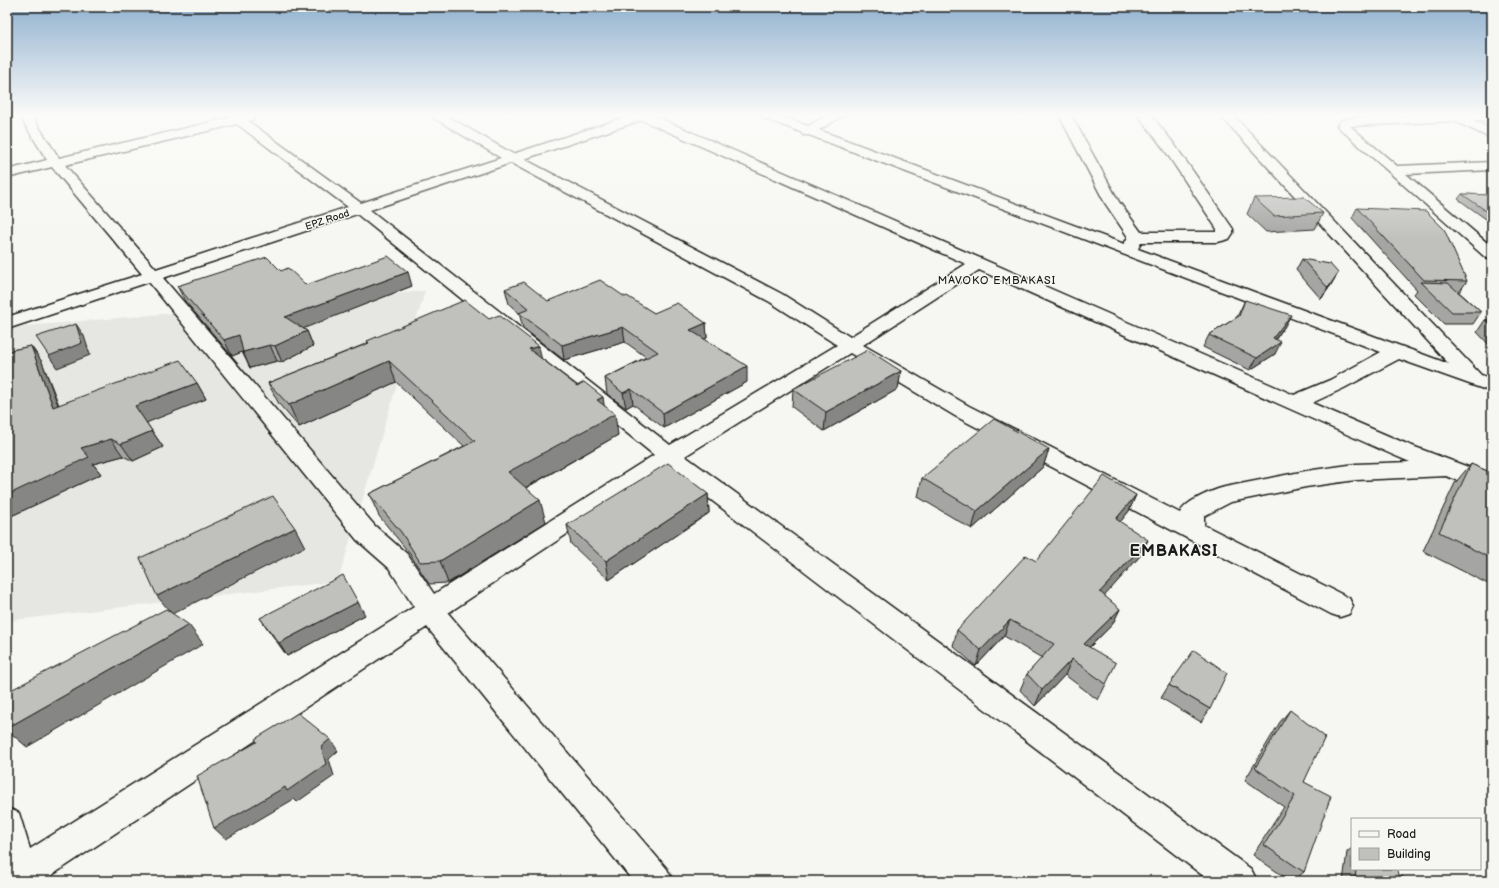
<svg xmlns="http://www.w3.org/2000/svg" width="1499" height="888" viewBox="0 0 1499 888" font-family="'Balsamiq Sans',sans-serif">
<style>
.built{fill:#e6e6e2}
.lines{fill:none;stroke-linecap:round;stroke-linejoin:round}
.minor-casing{stroke:#1c1c1c;stroke-width:3}
.minor{fill:#f6f6f2;fill-rule:evenodd}
.wall{fill:#a5a5a3;stroke:#1c1c1c}
.shaded-wall{fill:#868684;stroke:#1c1c1c}
.building{fill:#c0c0bd;stroke:#1c1c1c}
.labels{text-anchor:middle;stroke-width:3;stroke-linejoin:round;paint-order:stroke}
.far-street-label{font-size:10px;fill:#1c1c1c;stroke:#f6f6f2}
.far-neighbourhood-label{font-size:11px;letter-spacing:1px;fill:#1c1c1c;stroke:#f6f6f2}
.district-label{font-size:16px;font-weight:bold;letter-spacing:1px;fill:#1c1c1c;stroke:#f6f6f2}
</style>
<rect width="100%" height="100%" fill="#f6f6f2"/>
<filter id="ink" filterUnits="userSpaceOnUse"><feTurbulence type="fractalNoise" baseFrequency=".025" numOctaves="2"/><feDisplacementMap in="SourceGraphic" scale="8" xChannelSelector="R" yChannelSelector="G"/><feConvolveMatrix kernelMatrix="1 2 1 2 8 2 1 2 1" color-interpolation-filters="sRGB"/></filter>
<g filter="url(#ink)">
<path class="built" d="M425,291l-87,290 -331,40v-289l8,-5z"/>
<g class="lines">
<defs>
<g id="minor">
<path d="M19,115h12l28,43 170,-40 -2,-3h27l1,2 -2,3 -5,1 113,82 140,-45 -72,-43h16l68,39 119,-39h20l642,280 36,-15 51,-28 -572,-217h-6l-2,-3 -38,-14 -2,-3h18l29,11 20,-11h16l-25,15 305,114 4,-7 -23,-34 -46,-88h12l48,87 22,30h76v-3l-53,-80 -26,-34h13l23,29 59,85v4l-4,6 -11,3h-77l-3,7 311,115 -229,-249h13l248,260 11,4v13l-93,-33 -55,29 -32,15 95,41 85,32v17l-46,-17 -90,4 -50,7 -75,15 -27,14v9l145,73 4,8 -4,8 -9,3 -9,-3 -376,-198 -105,-63 -165,103 566,413 6,12h-47l-542,-414 -220,146 219,256 6,12h-40l-206,-254 -384,254h-36v-73l12,5 11,36 384,-242 -25,-39 -32,-28 -208,-258 -142,47v-12l135,-43 -90,-107 -45,11v-8l40,-10zM642,120l324,144 -116,73 -68,-43 -258,-135zM237,124l111,83 -192,62 -91,-104zM511,163l259,139 67,43 -167,100 -300,-235zM357,214l297,241 -220,139 -27,-40 -32,-28 -212,-248zM979,270l412,184 19,8 -54,2 -50,7 -81,16c-12,3 -40,14 -45,26l-211,-107 -106,-61z"/>
<path d="M1419,115h73v5h-19l19,10v9l-37,-18 -105,5 47,40 95,-4v8l-86,4 86,73v13l-6,-2 -149,-132 5,-6 10,-2z"/>
</g>
</defs>
<use href="#minor" class="minor-casing"/>
<use href="#minor" class="minor"/>
</g>
<g class="wall">
<path d="M1462,194l30,1v27h-2l-32,-23z"/>
<path d="M1254,198l69,15 -8,16 -49,3 -19,-18z"/>
<path d="M1357,208l110,73 -7,10h-2l23,21 -8,12h-29l-30,-30 3,-4 -65,-72z"/>
<path d="M1302,259l29,26 -10,14 -25,-29z"/>
<path d="M281,271l25,14 106,1 -109,42 4,3 6,15 -31,16 -5,-1 -27,7 -8,-16 -10,4 -47,-55 -8,-15z"/>
<path d="M505,289l43,12 77,-4 29,16 52,10 1,15 -3,1 43,43 -83,46 -31,-24 -7,4 -19,-14 -2,-16 41,-21 -21,-15 -61,18 -41,-32 -4,-15 -10,-9z"/>
<path d="M1245,300l40,26 -9,13 -1,15 -25,16 -47,-23 6,-12 28,-18z"/>
<path d="M1485,320h7v28l-15,-16z"/>
<path d="M367,341l174,17 64,48 13,29 -92,53 20,34 -98,61 -19,1 -19,-30 -31,-38 -10,-22 95,-48 -68,-64 -97,45 -20,-23 -11,-21 100,-40z"/>
<path d="M31,346l11,16 17,43 138,-22 9,16 -60,23 17,25 -30,14 -10,-5 -30,8 8,10 -94,44v-167z"/>
<path d="M901,371l-3,18 -74,42 -32,-24 1,-18z"/>
<path d="M1049,449l-6,18 -71,62 -54,-32 4,-19z"/>
<path d="M1471,464l21,9v113l-69,-35 32,-68z"/>
<path d="M708,494l1,19 -100,67 -38,-36 -4,-19z"/>
<path d="M1136,495l-7,16 -9,11 20,34 -36,40 16,13 -8,16 -23,23 17,36 -8,16 -33,-25 -30,31 -15,-16 7,-16 15,-16 -38,-22 -28,30 -23,-20 4,-16z"/>
<path d="M365,615l-78,41 -18,-25 -9,-13z"/>
<path d="M1169,685l41,24 -9,13 -40,-24z"/>
<path d="M1290,710l14,72v90l-11,9h-3l-37,-26 31,-48 -39,-27 35,-58z"/>
<path d="M1352,848v21h45l1,5 11,7h-66l4,-29z"/>
</g>
<g class="shaded-wall">
<path d="M408,272l4,14 -120,47 -7,-16z"/>
<path d="M1338,273l-7,12 -10,14 7,-11z"/>
<path d="M1291,315l-6,11 -18,24 6,-12z"/>
<path d="M706,323l1,15 -16,7 -1,-15z"/>
<path d="M76,324l8,12 6,19 -33,13 -8,-12z"/>
<path d="M623,327l2,15 -61,18 -2,-15z"/>
<path d="M307,331l6,15 -31,16 -7,-16z"/>
<path d="M239,335l8,15 -15,6 -8,-16z"/>
<path d="M1281,342l-6,12 -25,16 7,-12z"/>
<path d="M270,345l7,16 -27,7 -7,-16z"/>
<path d="M31,346l11,16 23,62 -12,-17z"/>
<path d="M539,346l4,21 -14,-18z"/>
<path d="M389,361l7,21 -97,45 -10,-22z"/>
<path d="M747,366v16l-83,46 -1,-15z"/>
<path d="M901,371l-3,18 -74,42 2,-19z"/>
<path d="M197,383l9,16 -60,24 -11,-17z"/>
<path d="M631,389l2,15 -7,4 -3,-15z"/>
<path d="M603,397l3,21 9,-4 3,21 -104,59 -6,-22 89,-72z"/>
<path d="M152,431l11,16 -30,14 -12,-17z"/>
<path d="M111,439l12,17 -30,8 8,10 -94,44v-23l74,-47z"/>
<path d="M1049,449l-6,18 -71,62 5,-18z"/>
<path d="M708,494l1,19 -100,67 -3,-19z"/>
<path d="M1136,495l-7,16 -20,25 7,-17z"/>
<path d="M540,500l6,22 -98,61 -8,-22z"/>
<path d="M295,528l10,19 -133,67 -15,-18z"/>
<path d="M1148,540l-8,16 -47,53 7,-17z"/>
<path d="M358,602l7,13 -78,41 -8,-13z"/>
<path d="M1120,609l-8,16 -36,35 8,-16z"/>
<path d="M1010,620l-6,16 -28,30 5,-16z"/>
<path d="M189,625l14,19 -176,103 -20,-17v-2z"/>
<path d="M1072,659l-7,16 -30,31 7,-16z"/>
<path d="M330,739l8,12 -9,8 5,17 -37,26 -3,-3 -68,40 -12,-11 107,-81z"/>
</g>
<g class="building">
<path d="M1462,194l30,1v20z"/>
<path d="M1304,197l19,16 -49,3 -20,-18z"/>
<path d="M1357,208l69,3 18,18 23,52 -43,-1z"/>
<path d="M388,256l20,16 -123,45 22,14 -32,15 -5,-1 -27,7 -4,-17 -15,5 -47,-54 90,-29 14,14 7,-3 18,17z"/>
<path d="M1302,259l28,5 8,9 -10,15z"/>
<path d="M600,280l25,17 2,-1 27,17 23,-10 29,20 -16,7 57,36 -84,47 -32,-24 -8,4 -18,-15 53,-26 -35,-25 -61,18 -43,-32 10,-4 -24,-20 19,-7 24,19z"/>
<path d="M1421,282l27,1 33,29h-29z"/>
<path d="M465,300l24,19 10,-4 40,31 -10,3 48,37 7,-4 19,15 -6,3 18,14 -107,58 32,28 -100,61 -20,1 -19,-30 -32,-38 106,-53 -86,-80 -100,44 -21,-22 101,-40 -2,-2z"/>
<path d="M1245,300l46,15 -18,23 8,4 -24,16 -48,-23 30,-19z"/>
<path d="M1485,320h7v6z"/>
<path d="M76,324l6,19 -33,13 -13,-19z"/>
<path d="M31,346l22,61 127,-47 17,23 -62,23 17,25 -31,13 -10,-5 -30,9 8,9 -82,38v-144z"/>
<path d="M868,350l33,21 -75,41 -33,-23z"/>
<path d="M994,419l55,30 -72,62 -55,-33z"/>
<path d="M668,463l40,31 -102,67 -39,-36z"/>
<path d="M1471,464l21,9v86l-53,-27z"/>
<path d="M1104,476l32,19 -20,24 32,21 -48,52 20,17 -36,35 32,19 -10,21 -34,-25 -30,31 -15,-16 27,-30 -44,-24 -29,30 -24,-20 69,-75 10,6z"/>
<path d="M273,496l22,32 -138,68 -17,-38z"/>
<path d="M343,575l15,27 -79,41 -19,-25z"/>
<path d="M166,609l23,16 -182,103v-36z"/>
<path d="M1194,650l33,23 -17,36 -41,-24z"/>
<path d="M1290,710l35,27 -21,45 27,14 -27,76 -40,-27 31,-49 -40,-28z"/>
<path d="M298,713l32,26 -9,8 5,17 -39,27 -2,-4 -71,41 -17,-52 60,-34 -2,-3z"/>
<path d="M1356,869h41l1,5 11,7h-54z"/>
</g>
</g>
<linearGradient id="sky" x2="0" y2="1"><stop stop-color="#90b1cf"/><stop offset="0.48" stop-color="#fbfbf9"/><stop offset="1" stop-color="#fbfbf9" stop-opacity="0"/></linearGradient>
<rect width="1499" height="240" fill="url(#sky)"/>
<g class="labels">
<g class="far-street-label">
<text transform="translate(327 219) rotate(-18)" y="4">EPZ Road</text>
</g>
<g class="far-neighbourhood-label">
<text x="997" y="284">MAVOKO EMBAKASI</text>
</g>
<g class="district-label">
<text x="1174" y="556">EMBAKASI</text>
</g>
</g>
<rect width="1499" height="888" fill="none" stroke="#f6f6f2" stroke-width="24"/>
<rect x="12" y="12" width="1475" height="864" fill="none" stroke="#1c1c1c" stroke-width="1.5" filter="url(#ink)"/>
<rect x="1351" y="818" width="130" height="52" fill="#f6f6f2" stroke="#9f9f9c"/>
<rect x="1359" y="831" width="20" height="6" fill="#f6f6f2" stroke="#9f9f9c"/>
<text x="1387" y="838" font-size="12" fill="#1c1c1c">Road</text>
<rect x="1359" y="848" width="20" height="12" fill="#c0c0bd" stroke="#9f9f9c"/>
<text x="1387" y="858" font-size="12" fill="#1c1c1c">Building</text>
</svg>
